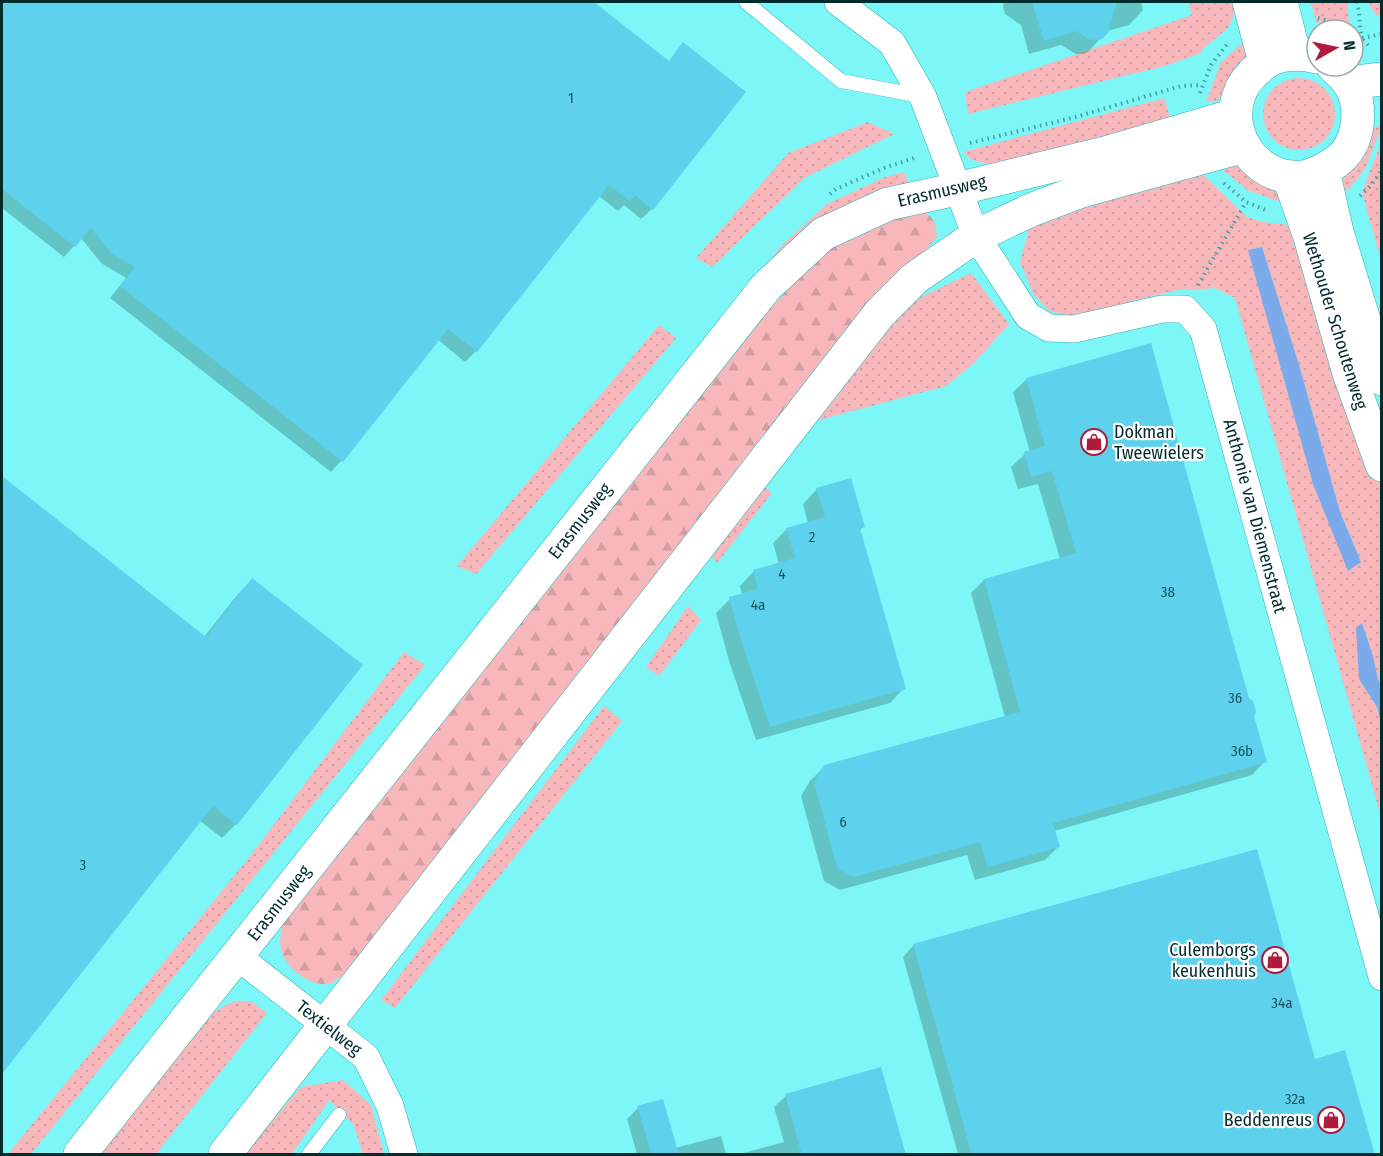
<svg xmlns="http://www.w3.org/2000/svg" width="1383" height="1156" viewBox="0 0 1383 1156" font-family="'Fira Sans Condensed',sans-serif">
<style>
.grass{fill:url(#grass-dots);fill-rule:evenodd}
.forest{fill:url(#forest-firs)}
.water{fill:#7aaaea}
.shadow{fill:#0003}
.building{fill:#5ed1ec}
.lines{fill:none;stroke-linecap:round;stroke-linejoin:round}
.service-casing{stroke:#28b1b2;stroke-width:15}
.minor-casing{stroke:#28b1b2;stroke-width:28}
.tertiary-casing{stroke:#28b1b2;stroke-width:34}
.path{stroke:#489fa0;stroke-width:4;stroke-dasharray:1.5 4.5;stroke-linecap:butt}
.service{stroke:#fff;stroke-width:14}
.minor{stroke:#fff;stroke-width:27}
.tertiary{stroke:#fff;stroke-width:33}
.labels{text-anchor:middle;stroke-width:4.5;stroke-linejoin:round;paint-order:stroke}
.number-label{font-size:15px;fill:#19555c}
.street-label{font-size:18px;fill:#022c2c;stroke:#fff}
.poi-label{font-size:18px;fill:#022c2c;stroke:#fff;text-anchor:end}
</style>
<defs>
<pattern id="grass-dots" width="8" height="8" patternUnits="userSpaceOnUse" patternTransform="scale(1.5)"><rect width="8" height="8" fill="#f8b8bb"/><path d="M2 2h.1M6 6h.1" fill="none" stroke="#d39ea1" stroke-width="1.8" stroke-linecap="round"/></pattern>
<pattern id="forest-firs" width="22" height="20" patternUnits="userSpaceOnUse" patternTransform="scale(1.5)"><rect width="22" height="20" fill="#f8b8bb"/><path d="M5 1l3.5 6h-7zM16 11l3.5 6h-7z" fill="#d39ea1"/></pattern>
</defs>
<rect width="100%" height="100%" fill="#7cf6f7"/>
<g class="grass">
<path d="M1188,2h51l-11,26 -28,23 1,2 -36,13 -197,48 -3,-22 227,-77z"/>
<path d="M1311,2h36l3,28h-22l-12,-9z"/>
<path d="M1368,2h13v16l-6,-4z"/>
<path d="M1246,40l6,10 -34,50 -12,2 15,-40z"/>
<circle cx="1299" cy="114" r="36"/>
<path d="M1164,98l7,23 -176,46 -24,-8 -8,-7z"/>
<path d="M868,122l26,12 -90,44 -92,89 -16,-9 92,-105z"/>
<path d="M1381,124v4l-16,41 -19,23 -4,-13 22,-22 10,-29z"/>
<path d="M1381,143v118l-19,-69z"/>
<path d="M1241,164l47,28 1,13 -42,-15 -25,-21z"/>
<path d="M904,172l5,13 -178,122 51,-62 45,-41 58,-27z"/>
<path d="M1200,172l47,45 16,5 26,3 6,23 9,1 44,156 33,80v201l-3,-7 -5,-23 -11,-33 -3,56 18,28 4,16v94l-146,-519 -20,-10 -19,2 -13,-1 -48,11 -30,11 -20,4 -16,1 -20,-5 -15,-16 -14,-33 10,-37zM1262,247l38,121 40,144 21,49 -48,-77 -64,-234z"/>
<path d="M971,273l38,51 -35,39 -28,23 -131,35 91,-117z"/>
<path d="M659,325l17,13 -200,236 -19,-8z"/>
<path d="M761,487l8,2 2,5 -54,69 -4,-5v-8z"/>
<path d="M688,606l13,14 -42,56 -13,-9z"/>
<path d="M404,652l21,13 -394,489h-23l243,-299z"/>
<path d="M604,706l18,15 -227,287 -14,-8z"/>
<path d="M234,1001h17l16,12 -111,141h-59l58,-72 60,-71z"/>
<path d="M343,1080l28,25 12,46 -2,3h-18l-10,-30 -24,-24 -37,54h-48l57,-67z"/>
</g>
<path class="forest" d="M919,209c15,8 17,12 18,28l-43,49 -551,689c-3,2 -8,7 -12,8 -18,6 -44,-14 -49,-30 -4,-11 -1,-22 2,-33l470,-593 68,-76 26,-17z"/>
<g class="water">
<path d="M1262,247l38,121 40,144 21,50 -13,9 -35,-87 -65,-234z"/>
<path d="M1362,623l11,33 5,23 3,7v37l-4,-16 -18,-28 -3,-51z"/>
</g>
<g class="shadow">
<path d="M2,2h589l77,60 16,-18 -32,165 -11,10 -17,-14 -6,6 -19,-15 -123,155 -11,11 -28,-23 -96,122 -10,11 -221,-174 16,-20 -25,-15 -20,-25 -17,19 -62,-49z"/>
<path d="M1004,2h137l2,8 -14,15 -22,6 -18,20 -5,3h-8l-15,-9 -32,9 -8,-29 -16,-11 -2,-8z"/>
<path d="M1027,379l225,337 13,45 -13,14 -198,56 4,16 -13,13 -70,20 -8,-25 -127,35 -16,-9 -23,-85 9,-15 14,-14 181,-50 -34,-124 13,-13 76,-21 -22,-75 -20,5 -7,-22 14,-13 5,-2 -17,-60z"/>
<path d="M2,478l202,159 34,-43 14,-14 109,86 -125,158 -14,14 -23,-18 -197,252z"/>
<path d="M817,489l46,38 -3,3 44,158 -14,15 -134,37 -27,-79 -13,-48 14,-14 12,-4 -2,-9 14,-15 25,-7 -6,-21 14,-14 21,-6 -5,-19z"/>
<path d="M914,945l400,116 59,93h-415l-55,-197z"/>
<path d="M786,1096l118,58h-164l44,-12 -10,-35z"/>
<path d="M638,1108l37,40 46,-12 5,18h-89l-10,-35z"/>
</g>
<g class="building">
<path d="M2,2h592l75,59 14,-19 63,50 -93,118 -18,-15 -5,6 -21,-16 -132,167 -29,-23 -105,133 -223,-176 15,-19 -24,-14 -20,-25 -16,19 -73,-58z"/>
<path d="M1032,2h85l-9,31 -6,6 -12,1 -14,-9 -32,10z"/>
<path d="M1151,343l85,309 13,46 4,3 3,11 -2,4 13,46 -214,61 7,24 -72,20 -8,-25 -126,35 -17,-9 -23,-86 10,-17 196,-53 -36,-133 92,-26 -24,-82 -21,6 -7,-25 21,-6 -19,-68z"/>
<path d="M2,476l204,161 46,-59 111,87 -126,160 -24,-19 -211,268z"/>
<path d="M851,478l14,49 -5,1 46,161 -136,38 -27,-81 -14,-49 29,-8 -5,-19 42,-12 -9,-30 39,-11 -9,-29z"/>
<path d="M1257,849l58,210 30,-9 30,105h-403l-59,-211z"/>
<path d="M881,1067l25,88h-104l-17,-61z"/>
<path d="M663,1099l16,56h-27l-15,-49z"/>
</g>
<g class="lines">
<defs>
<g id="service">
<path d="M746,2l95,79 80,15"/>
<path d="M309,1154l30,-39"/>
</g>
<g id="minor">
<path d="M838,2l54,41 31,54 53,139 52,80 21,12 25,1 88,-20h23l18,20 179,648"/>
<path d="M237,956l129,101 24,49 14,48"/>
</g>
<g id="tertiary">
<path d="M1249,2l16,60"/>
<path d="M1281,2l13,52"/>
<path d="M1317,57c-19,-5 -41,-4 -56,9 -10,8 -18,17 -22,29 -15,43 23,91 69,81 11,-3 19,-8 28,-14 24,-17 28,-56 13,-79 -4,-6 -11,-12 -16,-17"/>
<path d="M1349,83l33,-4"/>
<path d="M1323,171l14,61 45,147"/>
<path d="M1289,177l21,60 39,136 33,92"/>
<path d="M80,1154l686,-867 57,-53 65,-30 69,-15 148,-36 130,-38"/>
<path d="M225,1154l655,-841 35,-35 61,-42 55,-26 50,-19 163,-45"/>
</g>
</defs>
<use href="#service" class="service-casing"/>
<use href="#minor" class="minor-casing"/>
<use href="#tertiary" class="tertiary-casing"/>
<g class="path">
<path d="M1357,2l2,11 2,24"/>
<path d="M1318,18l20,6 10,6"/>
<path d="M1353,33l8,5 10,10"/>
<path d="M1362,38l20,-4"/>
<path d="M1200,93l11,-28 17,-22"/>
<path d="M970,143l106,-26 105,-31 21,-1"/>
<path d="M1224,183l22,19 22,9"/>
<path d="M830,194l6,-5 48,-21 33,-11"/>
<path d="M1360,196l12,-12 10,-14"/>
<path d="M1198,285l48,-83"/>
</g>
<use href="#service" class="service"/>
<use href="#minor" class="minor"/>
<use href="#tertiary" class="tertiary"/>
</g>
<defs>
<symbol id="shop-ring" viewBox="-11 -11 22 22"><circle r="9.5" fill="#fff" stroke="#af1b3c" stroke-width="1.5"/><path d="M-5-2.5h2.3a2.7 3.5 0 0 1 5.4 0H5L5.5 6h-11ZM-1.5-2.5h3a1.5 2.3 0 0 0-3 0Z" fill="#af1b3c"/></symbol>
</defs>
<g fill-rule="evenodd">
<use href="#shop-ring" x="1079" y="427" width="30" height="30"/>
<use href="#shop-ring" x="1260" y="945" width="30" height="30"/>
<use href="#shop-ring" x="1316" y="1105" width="30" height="30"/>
</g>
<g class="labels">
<g class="number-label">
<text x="571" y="103">1</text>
<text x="812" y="542">2</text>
<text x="782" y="579">4</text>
<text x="1168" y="597">38</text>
<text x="758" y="610">4a</text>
<text x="1235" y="703">36</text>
<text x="1242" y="756">36b</text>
<text x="843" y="827">6</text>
<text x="83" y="870">3</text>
<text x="1282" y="1008">34a</text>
<text x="1295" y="1104">32a</text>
</g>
<g class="street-label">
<text transform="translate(942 191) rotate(-13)" y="6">Erasmusweg</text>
<text transform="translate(1335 321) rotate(73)" y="6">Wethouder Schoutenweg</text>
<text transform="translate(1255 516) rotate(75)" y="6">Anthonie van Diemenstraat</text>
<text transform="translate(580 521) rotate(-52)" y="6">Erasmusweg</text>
<text transform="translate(279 903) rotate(-52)" y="6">Erasmusweg</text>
<text transform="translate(329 1028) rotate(38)" y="6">Textielweg</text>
</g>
<g class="poi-label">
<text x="1114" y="438" text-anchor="start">Dokman<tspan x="1114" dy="21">Tweewielers</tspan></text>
<text x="1256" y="956">Culemborgs<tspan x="1256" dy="21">keukenhuis</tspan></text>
<text x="1312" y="1126">Beddenreus</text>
</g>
</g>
<rect width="1383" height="1156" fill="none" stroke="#022c2c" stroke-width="6"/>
<g transform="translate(1335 48) rotate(81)"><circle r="28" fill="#ffffff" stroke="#9aabab" stroke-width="1.5"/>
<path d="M0-4.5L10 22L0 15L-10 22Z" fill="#af1b3c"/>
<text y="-9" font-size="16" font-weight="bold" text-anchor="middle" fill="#022c2c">N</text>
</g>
</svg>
